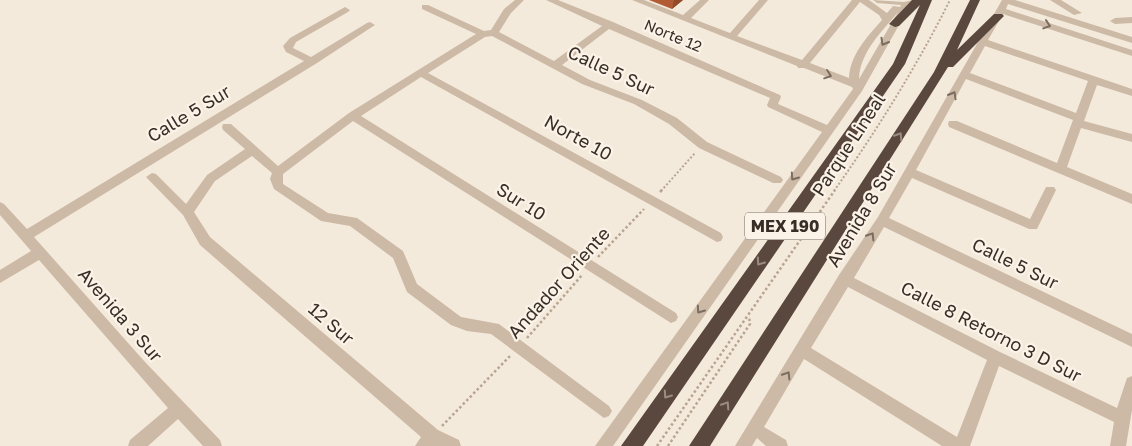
<svg xmlns="http://www.w3.org/2000/svg" width="1132" height="446" viewBox="0 0 1132 446" font-family="'Golos Text',sans-serif">
<style>
.lines{fill:none;stroke-linecap:round;stroke-linejoin:round}
.path-far1{stroke:#b8a490;stroke-width:2;stroke-dasharray:2 2;stroke-linecap:butt}
.path{stroke:#b8a490;stroke-width:2.5;stroke-dasharray:2.5 2.5;stroke-linecap:butt}
.minor{fill:#cdbaa6;fill-rule:evenodd}
.highway{fill:#5a483e;fill-rule:evenodd}
.wall{fill:#b15c35}
.shaded-wall{fill:#904b2b}
.oneway{stroke:#7b6d60}
.oneway2{stroke:#9a8c82}
.labels{text-anchor:middle;stroke-width:4.5;stroke-linejoin:round;paint-order:stroke}
.far-street-label{font-size:15px;fill:#382e27;stroke:#fbf3e7}
.shield{fill:#fbf3e7;stroke:#726961;stroke-width:1}
.shield-label{font-size:16px;font-weight:bold;fill:#382e27}
.street-label{font-size:18px;fill:#382e27;stroke:#fbf3e7}
</style>
<rect width="100%" height="100%" fill="#f4eadb"/>
<g class="lines">
<g class="path-far1">
<path d="M661,191l34,-38"/>
<path d="M834,191c43,-61 83,-125 116,-191"/>
</g>
<g class="path">
<path d="M660,192l2,-2"/>
<path d="M598,257l46,-48"/>
<path d="M527,338l56,-64"/>
<path d="M442,426l68,-70"/>
<path d="M657,446l178,-256"/>
<path d="M668,446l82,-122 -1,-8"/>
</g>
<g class="minor">
<path d="M515,0h9l-13,13 -12,19 55,29 48,-35 -56,-26h12l55,22 167,73 1,2 -3,7 49,21 26,-36 -1,-2 -48,-19h-6l-1,-2 -165,-66h12l39,15 17,-15h9l-18,18 39,15 29,-33h9l-31,36 65,24 50,-60h17l18,13 6,-7 7,1 1,-2 -24,-2 -4,-3 31,2 9,-2 -51,91 -249,355h-18l227,-314 -54,-25 -1,-2 3,-7 -161,-69 -47,36 28,15 52,20 35,18 30,24 74,35 2,3 -2,3h-8l-74,-35 -30,-24 -35,-20 -52,-20 -90,-48 -7,1 -57,36 293,160 2,4 -2,4 -4,1 -296,-165 -60,39 315,197 2,4 -2,4 -5,2 -318,-202 -70,53v10l45,29 29,5 46,33 14,33 44,33 38,7 110,82 3,5 -3,5 -5,2 -113,-84 -24,-3 -16,-6 -44,-33 -14,-34 -43,-32 -29,-5 -47,-32 -4,-10 2,-6 -20,-17 -37,25 -21,31 16,25 228,193 21,10 2,6h-46l6,-9 -221,-192 -17,-30 -37,-38 6,-4 4,1 30,30 21,-29 38,-26 -22,-19 -1,-3 1,-3h8l47,42 71,-53 127,-79 -54,-25v-4h6l56,26 7,-1 13,-21zM860,2l19,13 3,5c-15,17 -32,35 -33,58l-39,-15zM898,12l-39,67c1,-28 24,-48 39,-67z"/>
<path d="M1002,0h13l117,37v6l-124,-39 -2,5 126,41v6l-129,-42 -15,26 144,49v7l-35,-11 -13,36 48,13v8l-51,-14 -14,39 65,27v10l-183,-77 -1,-3 1,-3h8l100,42 16,-43 -107,-41 -50,91 114,49 16,-32h8l2,3 -19,39h-8l-117,-51 -23,40 243,116v13l-248,-120 -30,51 146,74 117,56 10,-30 5,-2v34l-6,36h-16l4,-24 -115,-56 -29,80h-28l-138,-87 -40,68 22,13 2,6h-22l-9,-8 -5,8h-17l104,-171 39,-58zM985,46l103,35 -12,32 -106,-40zM848,287l139,73 -30,77 -146,-89z"/>
<path d="M1050,0h11l21,13 -8,2z"/>
<path d="M345,7l5,3 -2,2 -52,30 -3,6 18,9 56,-34 3,-1 5,3 -58,38 -283,174 111,125 75,78 2,6h-19l-25,-27 -30,27h-20l2,-6 38,-32 -129,-148 -39,23v-13l31,-19 -31,-36v-13l4,2 23,25 277,-168 -18,-9 -3,-6 7,-8z"/>
<path d="M1132,17v6l-17,1 -5,-3 5,-3z"/>
</g>
<g class="highway">
<path d="M912,0h20l-27,64 -262,382h-22l272,-382 27,-59 -21,21 -4,1 -6,-3z"/>
<path d="M970,0h10l-23,50 37,-36h8l2,2 -51,51h-5l-238,379h-21l245,-374z"/>
</g>
</g>
<path class="wall" d="M649,0h34l-11,9z"/>
<path class="shaded-wall" d="M674,0h9l-11,9z"/>
<defs><path id="oneway-chevron" d="M-2-3.5L2.5 0L-2 3.5" fill="none" stroke-width="1.6" stroke-linecap="round" stroke-linejoin="round" transform="scale(1.25)"/></defs>
<g class="oneway">
<use href="#oneway-chevron" transform="translate(1047 25) rotate(18)"/>
<use href="#oneway-chevron" transform="translate(884 42) rotate(120)"/>
<use href="#oneway-chevron" transform="translate(828 75) rotate(19)"/>
<use href="#oneway-chevron" transform="translate(953 95) rotate(-60)"/>
<use href="#oneway-chevron" transform="translate(794 177) rotate(125)"/>
<use href="#oneway-chevron" transform="translate(871 236) rotate(-58)"/>
<use href="#oneway-chevron" transform="translate(700 310) rotate(125)"/>
<use href="#oneway-chevron" transform="translate(787 375) rotate(-58)"/>
</g>
<g class="oneway2">
<use href="#oneway-chevron" transform="translate(899 136) rotate(-57)"/>
<use href="#oneway-chevron" transform="translate(760 262) rotate(125)"/>
<use href="#oneway-chevron" transform="translate(667 395) rotate(125)"/>
<use href="#oneway-chevron" transform="translate(726 405) rotate(-57)"/>
</g>
<g class="labels">
<g class="far-street-label">
<text transform="translate(673 36) rotate(23)" y="5">Norte 12</text>
</g>
<rect class="shield" x="745" y="212.5" width="80" height="27" rx="4"/>
<g class="shield-label">
<text x="785" y="232">MEX 190</text>
</g>
<g class="street-label">
<text transform="translate(611 71) rotate(25)" y="6">Calle 5 Sur</text>
<text transform="translate(189 114) rotate(-31)" y="6">Calle 5 Sur</text>
<text transform="translate(578 138) rotate(29)" y="6">Norte 10</text>
<text transform="translate(849 145) rotate(-57)" y="6">Parque Lineal</text>
<text transform="translate(521 202) rotate(32)" y="6">Sur 10</text>
<text transform="translate(862 215) rotate(-59)" y="6">Avenida 8 Sur</text>
<text transform="translate(1015 264) rotate(26)" y="6">Calle 5 Sur</text>
<text transform="translate(559 283) rotate(-48)" y="6">Andador Oriente</text>
<text transform="translate(120 315) rotate(49)" y="6">Avenida 3 Sur</text>
<text transform="translate(331 324) rotate(41)" y="6">12 Sur</text>
<text transform="translate(991 332) rotate(27)" y="6">Calle 8 Retorno 3 D Sur</text>
</g>
</g>
</svg>
